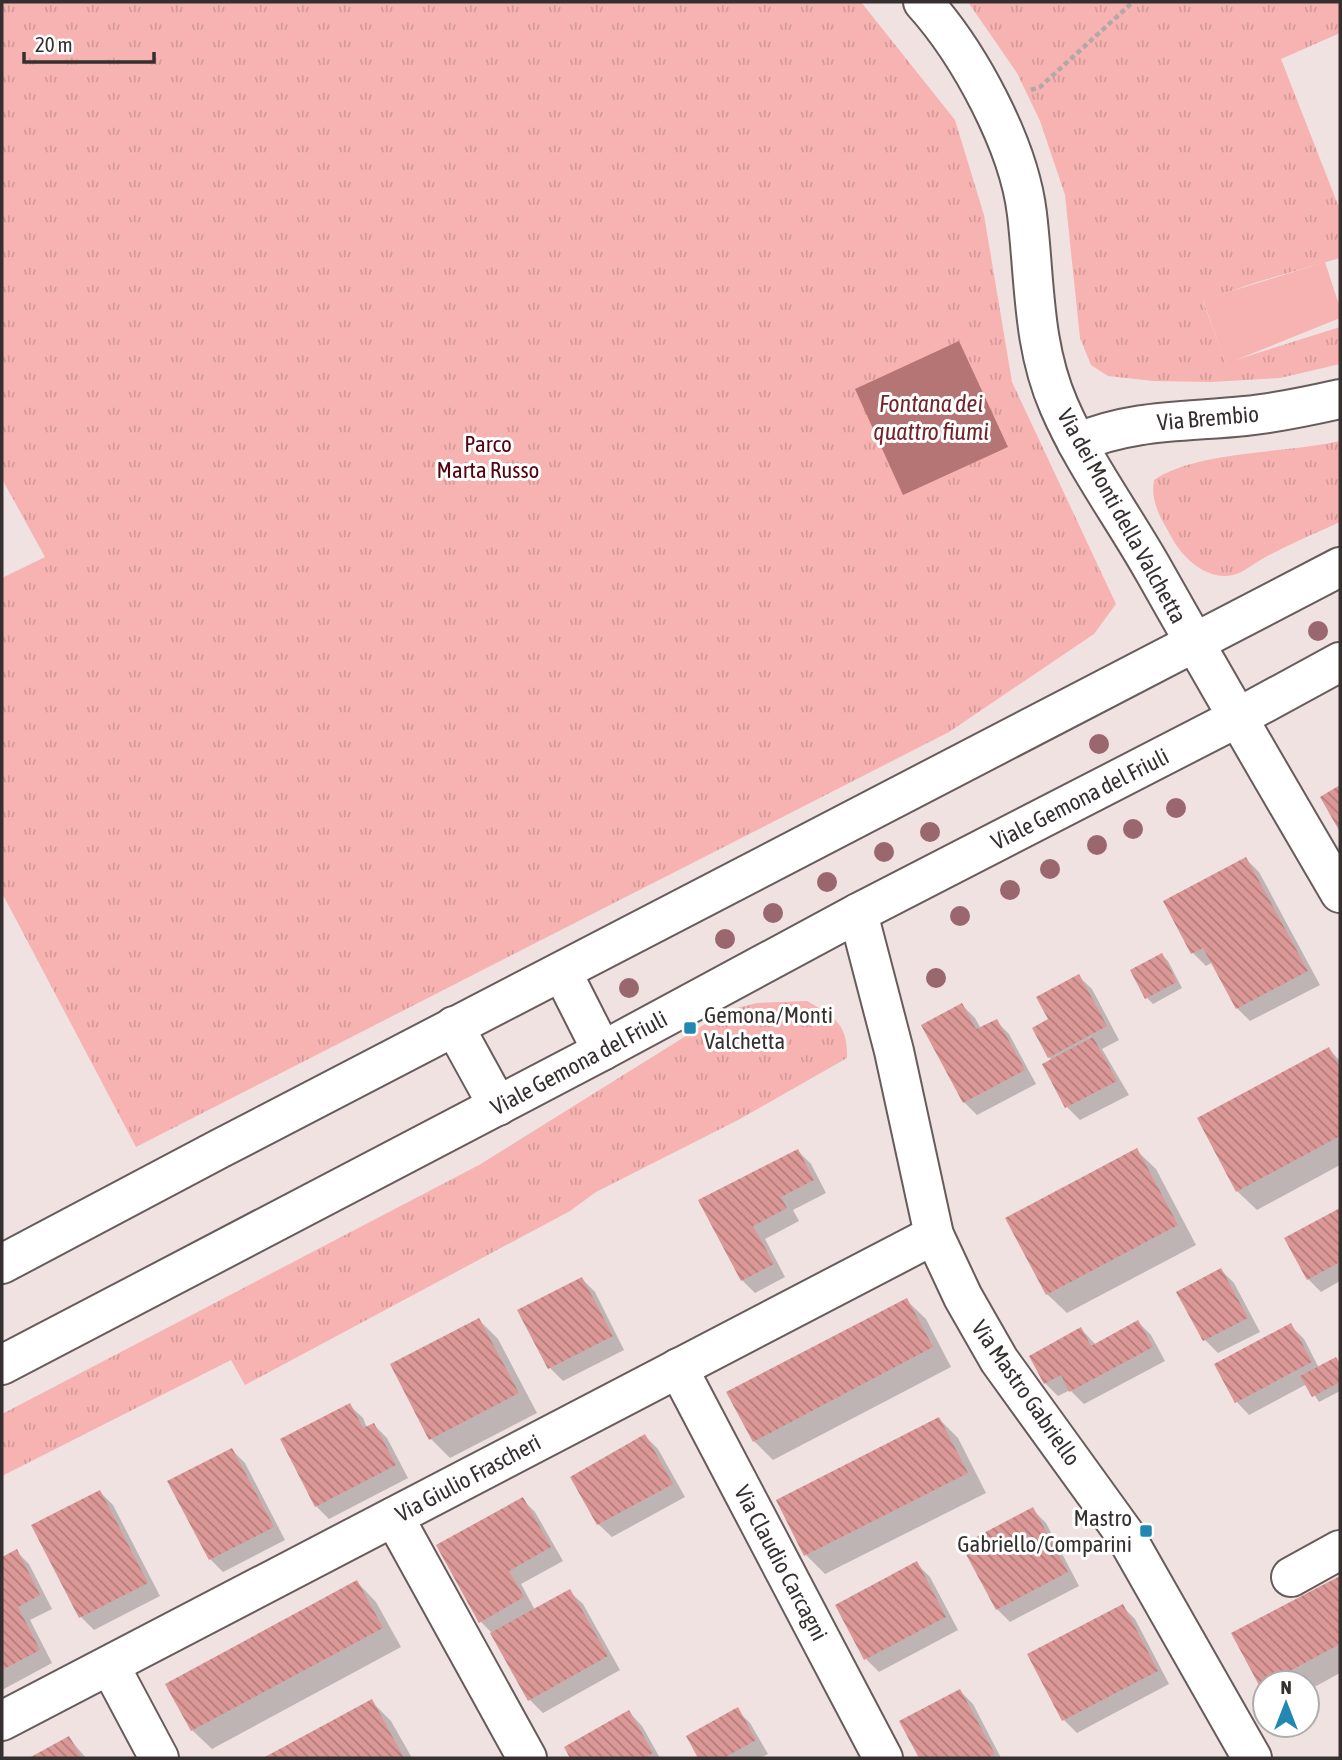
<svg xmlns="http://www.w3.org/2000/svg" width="1342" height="1760" viewBox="0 0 1342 1760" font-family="'Asap Condensed',sans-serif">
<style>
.grass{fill:url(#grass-tufts)}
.pitch{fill:#f7b3b1}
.water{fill:#b57574}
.shadow{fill:#0003}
.building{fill:url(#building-back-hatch)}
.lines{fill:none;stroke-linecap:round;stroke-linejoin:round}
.minor-casing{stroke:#675c5b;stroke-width:42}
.path{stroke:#b2a8a7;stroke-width:4.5;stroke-dasharray:5 3.5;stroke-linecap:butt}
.minor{stroke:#fff;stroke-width:38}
.tree{fill:#9a676e}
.poi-dot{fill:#2288b1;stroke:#fff;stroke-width:2.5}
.labels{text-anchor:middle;stroke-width:6;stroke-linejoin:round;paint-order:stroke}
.street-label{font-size:23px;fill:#35302f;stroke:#fff}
.park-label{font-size:23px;fill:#540310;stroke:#fff}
.poi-label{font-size:23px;fill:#35302f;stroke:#fff;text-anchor:start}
.water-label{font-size:24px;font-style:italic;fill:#732429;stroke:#fff}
</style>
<defs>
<pattern id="grass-tufts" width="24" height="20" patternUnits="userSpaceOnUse" patternTransform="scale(1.75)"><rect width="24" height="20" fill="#f7b3b1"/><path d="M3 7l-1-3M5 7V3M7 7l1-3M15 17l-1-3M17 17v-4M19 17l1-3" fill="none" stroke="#d49a99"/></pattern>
<pattern id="building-back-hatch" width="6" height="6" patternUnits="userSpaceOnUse" patternTransform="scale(1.75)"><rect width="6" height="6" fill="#db9896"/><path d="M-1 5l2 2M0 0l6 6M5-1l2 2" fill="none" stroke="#b27c7b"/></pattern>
</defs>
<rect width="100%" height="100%" fill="#efe2e1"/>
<g class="grass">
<path d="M2,2h859l94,118 29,95 28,167 104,222 -22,30 -145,98 -813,415 -134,-254v-315l43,-21 -43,-78z"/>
<path d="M968,2h372v31l-59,26 59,151v48l-86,25 -51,18 23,62 114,-36v37l-60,14 -69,4 -57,-1 -46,-5 -17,-11 -11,-27 -15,-143 -25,-74 -23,-48z"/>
<path d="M1340,441v81c-26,12 -53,23 -78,37 -12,7 -23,18 -39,17 -21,-1 -40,-19 -50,-36 -11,-21 -23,-36 -19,-60 41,-29 134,-27 186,-39z"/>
<path d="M807,1001c27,15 41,23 40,57l-107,61 -144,73 -26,19 -325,174 -14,-25 -229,116v-62l477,-249 247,-154 31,-8z"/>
</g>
<path class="pitch" d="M1325,262l15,46v10l-114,46 -23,-64z"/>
<path class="water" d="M959,341l49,106 -105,48 -48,-106z"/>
<g class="shadow">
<path d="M1246,859l13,13 61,113 -70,36 -13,-13 -24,-46 -7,4 -13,-13z"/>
<path d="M1162,955l6,6 14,27 -29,16 -6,-6z"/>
<path d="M1078,976l14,13 27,51 -17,9 27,46 -49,25 -13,-13 -23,-42 8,-5 -3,-3z"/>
<path d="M962,1005l13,13 6,11 15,-8 13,13 27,50 -59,31 -13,-13z"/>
<path d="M1329,1049l11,12v104l-83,45 -20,-19z"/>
<path d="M1136,1150l20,19 40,76 -129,68 -20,-19z"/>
<path d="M798,1151l13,13 15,29 -33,17 6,11 -34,18 20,38 -30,16 -13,-13 -41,-80z"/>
<path d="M1340,1210v71l-19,11 -13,-13 -21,-40z"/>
<path d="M1221,1270l13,13 26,49 -42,21 -13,-13 -26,-48z"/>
<path d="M582,1279l13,13 29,58 -61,31 -13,-13 -30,-57z"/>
<path d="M906,1300l20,19 25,48 -178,93 -19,-19z"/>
<path d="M479,1320l19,19 39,74 -87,45 -19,-19z"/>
<path d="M1138,1322l13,13 14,26 -81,43 -14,-14 -12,6 -13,-13 36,-54 15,16z"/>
<path d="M1291,1326l13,13 15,29 17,-9 4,4v28l-21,11 -12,-18 -58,31 -13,-14z"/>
<path d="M349,1405l14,13 4,10 7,-3 13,13 21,40 -79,41 -13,-13z"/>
<path d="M939,1419l19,19 28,55 -161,81 -19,-19z"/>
<path d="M645,1436l13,13 27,48 -73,40 -14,-13 -26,-47z"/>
<path d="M232,1450l13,13 40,77 -62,32 -13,-13z"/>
<path d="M100,1492l13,13 47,91 -66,34 -13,-13 -47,-91z"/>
<path d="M522,1499l13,13 28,49 -42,23 14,26 34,-19 14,13 37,66 -77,43 -13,-13 -38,-67 -12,-12z"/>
<path d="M1033,1510l13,13 33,63 -69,36 -13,-13z"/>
<path d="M16,1551l13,13 23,45 -22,11 22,43 -50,27v-131z"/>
<path d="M917,1564l13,13 28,53 -79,42 -13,-13z"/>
<path d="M1340,1578v95l-33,18v-8h-42v7l-32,-57z"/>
<path d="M357,1582l19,20 25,45 -189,102 -20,-19z"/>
<path d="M1122,1606l13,13 34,65 -92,49 -13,-13z"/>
<path d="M960,1691l13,13 28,54h-80l-20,-36z"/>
<path d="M372,1702l19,19 21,37h-146z"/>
<path d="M737,1710l13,13 18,31 -8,4h-60l-12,-21z"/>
<path d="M629,1712l13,14 18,32h-88l-6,-10z"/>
<path d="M69,1738l17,20h-53z"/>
</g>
<g class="building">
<path d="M1340,785v47l-20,-35z"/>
<path d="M1246,857l62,114 -72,38 -33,-61 -12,6 -28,-53z"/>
<path d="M1162,953l15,29 -32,17 -15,-29z"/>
<path d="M1079,974l28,52 -59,32 -16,-30 16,-9 -12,-22z"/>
<path d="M962,1003l14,26 21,-10 28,51 -62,33 -42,-78z"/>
<path d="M1093,1037l24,44 -52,27 -23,-44z"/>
<path d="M1329,1047l11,21v68l-104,56 -39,-74z"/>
<path d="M1137,1148l41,77 -132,70 -41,-77z"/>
<path d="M798,1149l16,31 -33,17 6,11 -34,18 21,38 -33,17 -43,-81z"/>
<path d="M1340,1208v54l-33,18 -23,-42z"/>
<path d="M1221,1268l27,50 -45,23 -27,-49z"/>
<path d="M582,1277l31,59 -65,33 -31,-59z"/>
<path d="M907,1298l26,49 -180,95 -27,-50z"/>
<path d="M479,1318l40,75 -90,47 -39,-76z"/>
<path d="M1138,1320l15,27 -84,45 -8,-17 -17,9 -15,-28 52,-29 10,19z"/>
<path d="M1291,1323l21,39 -77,41 -21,-39z"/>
<path d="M1336,1357l4,7v18l-28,15 -12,-21z"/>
<path d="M350,1403l13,25 11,-5 22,42 -81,42 -35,-68z"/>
<path d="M939,1417l29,56 -164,83 -28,-56z"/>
<path d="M645,1434l28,50 -76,41 -27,-48z"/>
<path d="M232,1448l42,79 -65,33 -42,-79z"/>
<path d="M100,1490l48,93 -69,35 -48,-93z"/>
<path d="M523,1497l28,50 -42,24 15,26 -45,26 -43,-78z"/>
<path d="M1033,1507l35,65 -72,38 -35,-65z"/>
<path d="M17,1549l23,46 -22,12 22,43 -38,20v-113z"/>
<path d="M917,1561l29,56 -82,43 -29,-55z"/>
<path d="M1340,1576v68l-80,43 -29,-54z"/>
<path d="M357,1580l26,48 -192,103 -26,-47z"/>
<path d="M570,1589l38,67 -80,45 -38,-68z"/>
<path d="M1123,1604l35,67 -96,50 -35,-67z"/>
<path d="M960,1689l35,65 -8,4h-68l-20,-37z"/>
<path d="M372,1699l32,59h-141z"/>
<path d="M738,1707l18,33 -32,18h-26l-12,-22z"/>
<path d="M629,1710l24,43 -5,3 1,2h-79l-6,-11z"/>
<path d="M69,1736l13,22h-53z"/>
</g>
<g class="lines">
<defs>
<g id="minor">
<path d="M923,2c46,51 96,143 104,212 8,66 5,130 32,192 25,58 64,110 95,165 61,108 123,215 186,322"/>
<path d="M1077,443c54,-24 111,-21 168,-27 32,-3 64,-10 95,-17"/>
<path d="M858,913l36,138 40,184 29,62 36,63 125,173 128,225"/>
<path d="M562,972l40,79"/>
<path d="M454,1026l44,80"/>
<path d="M2,1264l217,-115 1121,-582"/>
<path d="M2,1365l600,-314 256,-138 379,-195 103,-56"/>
<path d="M678,1368l205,390"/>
<path d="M394,1517l133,241"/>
<path d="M1291,1577l49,-27"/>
<path d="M110,1666l49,92"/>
<path d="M2,1721l932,-486"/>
</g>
</defs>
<use href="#minor" class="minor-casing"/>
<path class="path" d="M1031,90l9,-3 93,-85"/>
<use href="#minor" class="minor"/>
</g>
<g class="tree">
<circle cx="1318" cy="631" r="10"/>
<circle cx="1099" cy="744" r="10"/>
<circle cx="1176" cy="808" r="10"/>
<circle cx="1133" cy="829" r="10"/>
<circle cx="930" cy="832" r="10"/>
<circle cx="1097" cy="845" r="10"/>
<circle cx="884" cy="852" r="10"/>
<circle cx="1050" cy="869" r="10"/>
<circle cx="827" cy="882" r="10"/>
<circle cx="1010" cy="890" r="10"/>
<circle cx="773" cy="913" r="10"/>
<circle cx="960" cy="916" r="10"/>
<circle cx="725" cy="939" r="10"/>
<circle cx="936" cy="978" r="10"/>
<circle cx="629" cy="988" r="10"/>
</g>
<g class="poi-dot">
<rect x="683" y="1021" width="14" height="14" rx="3.5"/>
<rect x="1139" y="1524" width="14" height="14" rx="3.5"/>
</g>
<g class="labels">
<g class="street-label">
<text transform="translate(1208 418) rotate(-5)" y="8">Via Brembio</text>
<text transform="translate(1122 516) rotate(61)" y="8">Via dei Monti della Valchetta</text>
<text transform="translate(1080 799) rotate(-27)" y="8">Viale Gemona del Friuli</text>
<text transform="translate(579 1063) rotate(-28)" y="8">Viale Gemona del Friuli</text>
<text transform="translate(1026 1393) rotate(55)" y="8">Via Mastro Gabriello</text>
<text transform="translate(468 1478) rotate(-28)" y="8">Via Giulio Frascheri</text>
<text transform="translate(781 1563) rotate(62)" y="8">Via Claudio Carcagni</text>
</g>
<g class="park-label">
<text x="488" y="452">Parco<tspan x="488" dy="26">Marta Russo</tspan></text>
</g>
<g class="poi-label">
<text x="704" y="1023">Gemona/Monti<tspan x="704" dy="26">Valchetta</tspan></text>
<text x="1132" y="1526" text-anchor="end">Mastro<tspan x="1132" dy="26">Gabriello/Comparini</tspan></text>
</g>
<g class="water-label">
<text x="931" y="412">Fontana dei<tspan x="931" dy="28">quattro fiumi</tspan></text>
</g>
</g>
<rect width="1342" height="1760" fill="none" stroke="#35302f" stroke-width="7"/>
<g transform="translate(1286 1704)"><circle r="33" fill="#ffffff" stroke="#aeacac" stroke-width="2"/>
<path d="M0-5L12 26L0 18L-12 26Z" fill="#2288b1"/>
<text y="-10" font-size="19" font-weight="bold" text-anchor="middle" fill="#35302f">N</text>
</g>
<path d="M24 52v10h130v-10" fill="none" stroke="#35302f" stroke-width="3.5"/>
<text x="35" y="52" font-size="21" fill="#35302f" stroke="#ffffff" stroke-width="5" paint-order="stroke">20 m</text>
</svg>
